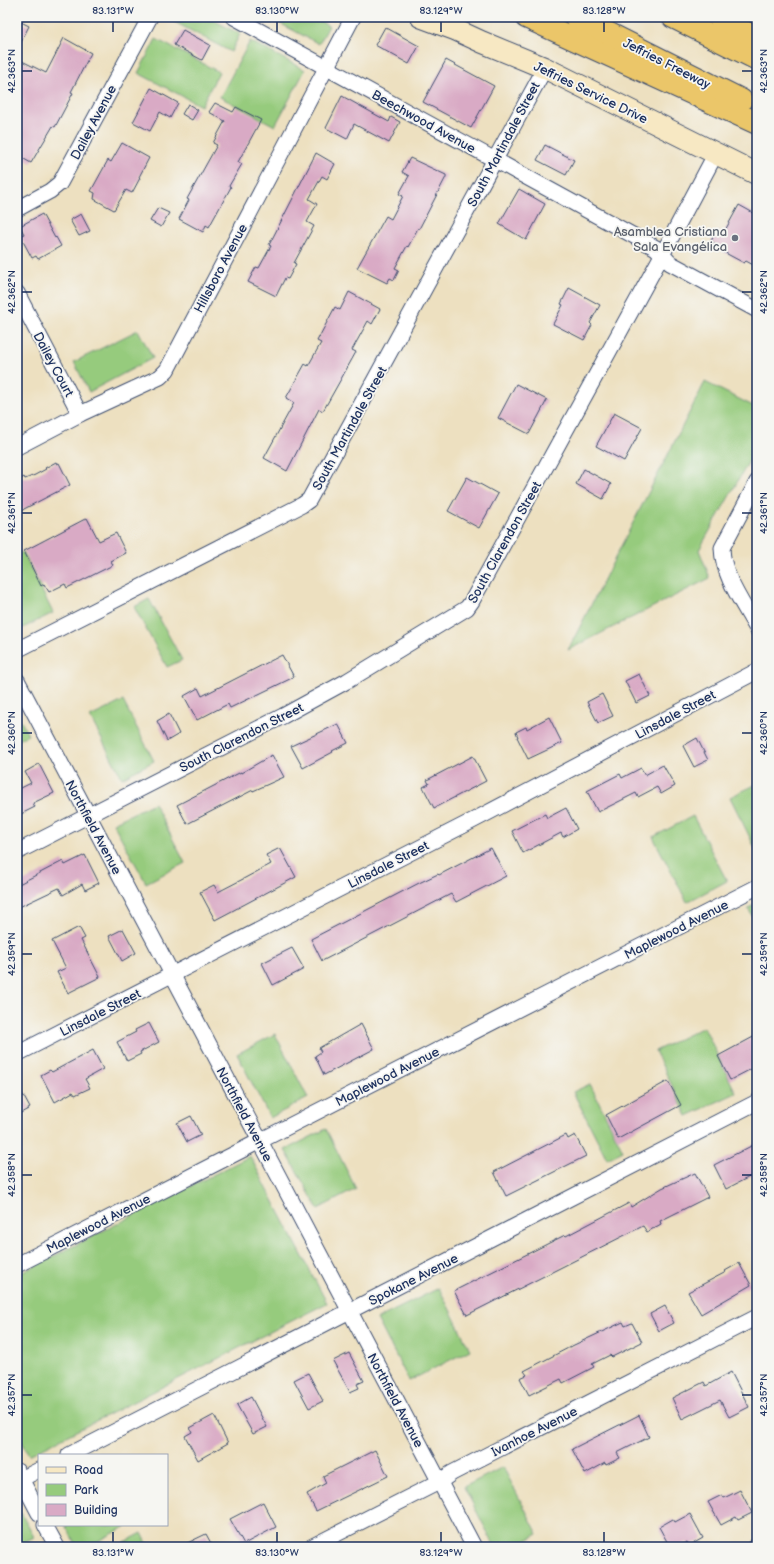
<svg xmlns="http://www.w3.org/2000/svg" width="774" height="1564" viewBox="0 0 774 1564" font-family="'Balsamiq Sans',sans-serif">
<style>
.green{fill:#96cb7d;stroke:#587d6e}
.building{fill:#d9aac5}
.lines{fill:none;stroke-linecap:round;stroke-linejoin:round}
.street-casing{stroke:#3a4a6d;stroke-width:17}
.secondary-casing{stroke:#3a4a6d;stroke-width:23}
.highway-casing{stroke:#3a4a6d;stroke-width:24}
.street{stroke:#fff;stroke-width:15}
.secondary{stroke:#f7e8c3;stroke-width:21}
.highway{stroke:#ebc669;stroke-width:22}
.ticks{fill:none;stroke:#1b2f5e;stroke-width:1.5}
.worship-dot{fill:#6b7280;stroke:#f6f6f2;stroke-width:1.5}
.labels{text-anchor:middle;stroke-width:3.5;stroke-linejoin:round;paint-order:stroke}
.street-label{font-size:13px;fill:#1b2f5e;stroke:#f6f6f2}
.worship-label{font-size:13px;fill:#5b616d;stroke:#f6f6f2;text-anchor:end}
.neatline{fill:none;stroke:#1b2f5e;stroke-width:1.5}
.ticks-label{font-size:10px;text-anchor:middle;fill:#1b2f5e}
</style>
<rect width="100%" height="100%" fill="#f6f6f2"/>
<filter id="ink" filterUnits="userSpaceOnUse"><feTurbulence type="fractalNoise" baseFrequency=".025" numOctaves="2"/><feDisplacementMap in="SourceGraphic" scale="8" xChannelSelector="R" yChannelSelector="G"/><feConvolveMatrix kernelMatrix="1 2 1 2 8 2 1 2 1" color-interpolation-filters="sRGB"/></filter>
<filter id="wash" filterUnits="userSpaceOnUse"><feTurbulence type="fractalNoise" baseFrequency=".012" numOctaves="4" result="noise"/><feDisplacementMap in="SourceGraphic" scale="16" xChannelSelector="R" yChannelSelector="G"/><feGaussianBlur stdDeviation="0.9" result="paint"/><feColorMatrix in="noise" values="0 0 0 0 0 0 0 0 0 0 0 0 0 0 0 0 0 1.4 0 .05"/><feComposite in="paint" operator="in"/></filter>
<g filter="url(#wash)">
<rect width="100%" height="100%" fill="#ede0c0"/>
<g class="green">
<path d="M169,17h38l33,17 -9,18 -62,-33z"/>
<path d="M268,17h44l17,9 -10,18z"/>
<path d="M156,39l63,33 -18,34 -63,-33z"/>
<path d="M250,41l55,29 -30,56 -55,-29z"/>
<path d="M138,330l15,28 -64,34 -15,-30z"/>
<path d="M705,382l52,26v39l-58,103 11,28 -142,72z"/>
<path d="M23,552l30,61 -36,18v-76z"/>
<path d="M149,599l33,61 -15,7 -33,-60z"/>
<path d="M123,701l31,60 -32,17 -32,-61z"/>
<path d="M17,713l11,22 -11,6z"/>
<path d="M757,784v68l-27,-55z"/>
<path d="M154,803l31,60 -39,20 -33,-60z"/>
<path d="M693,816l34,65 -40,21 -34,-65z"/>
<path d="M757,904v21l-9,-17z"/>
<path d="M704,1027l32,66 -49,23 -32,-65z"/>
<path d="M275,1034l33,64 -38,20 -33,-64z"/>
<path d="M590,1084l33,67 -16,8 -34,-67z"/>
<path d="M326,1129l30,60 -38,20 -33,-59z"/>
<path d="M250,1156l77,147 -298,152 -12,-23v-157z"/>
<path d="M439,1288l31,62 -61,31 -32,-62z"/>
<path d="M503,1467l35,67 -25,13h-18l-31,-60z"/>
<path d="M21,1513l13,24 -17,9v-31z"/>
<path d="M65,1525h64l-42,22h-10z"/>
<path d="M142,1533l7,14h-23l-3,-4z"/>
</g>
<g id="blocks">
<g class="building">
<path d="M17,20l12,6 -12,24z"/>
<path d="M385,27l34,19 -10,18 -34,-19z"/>
<path d="M183,30l27,15 -8,15 -28,-15z"/>
<path d="M64,38l27,15 -20,39 2,1 -10,19 -8,15 -2,-1 -22,37 -14,-8v-84l5,-10 24,12z"/>
<path d="M446,60l48,26 -23,42 -48,-26z"/>
<path d="M151,88l27,15 -8,15 -10,-6 -10,19 -17,-9z"/>
<path d="M342,96l47,26 2,-5 9,5 -11,21 -35,-19 -7,15 -21,-11z"/>
<path d="M215,103l18,9 3,-5 25,13 -23,42 4,2 -13,22 2,1 -22,40 -3,-2 -3,7 -24,-13 10,-19 -2,-1 30,-54 -4,-2 12,-22 -16,-9z"/>
<path d="M188,104l10,6 -6,10 -10,-6z"/>
<path d="M122,143l27,15 -10,19 1,1 -8,15 -6,-3 -12,20 -20,-11 1,-6 -4,-2 17,-31 3,2z"/>
<path d="M545,145l29,15 -8,15 -29,-15z"/>
<path d="M316,153l19,11 -8,15 -5,-3 -13,23 8,5 -10,18 7,4 -20,37 2,1 -8,15 -3,-1 -9,18 -28,-14 8,-15 3,1 12,-22 -2,-1z"/>
<path d="M410,158l36,17v2l-27,52 -1,-1 -10,19 -1,-1 -12,22 4,2 -5,10 -4,-2 -3,5 -30,-15 29,-52 5,3 12,-23 -4,-2 10,-18 -7,-4z"/>
<path d="M519,189l26,15 -19,36 -27,-16z"/>
<path d="M739,205l18,10v52l-11,-6 -2,2 -28,-15 1,-3 -6,-4 5,-10 7,3z"/>
<path d="M158,208l11,5 -8,14 -11,-6z"/>
<path d="M42,214l13,24 1,-1 5,9 -23,13 -2,-3 -4,2 -7,-13 -5,-9 4,-2 -4,-8z"/>
<path d="M81,214l9,17 -11,5 -9,-16z"/>
<path d="M569,288l31,17 -10,18 2,2 -8,15 -31,-16 10,-19 -2,-1z"/>
<path d="M349,292l31,17 -8,15 -4,-3 -16,29 4,2 -15,27 -18,32 -4,-2 -32,62 -23,-13 30,-55 -8,-5 19,-34 3,2 13,-23 -4,-2 18,-34 5,3z"/>
<path d="M516,384l31,16 -18,34 -31,-16z"/>
<path d="M614,413l28,15 -18,33 -28,-15z"/>
<path d="M56,462l1,2 2,-1 11,22 -46,24 -7,6v-34l7,-4 1,2 10,-4 11,-6 -1,-1z"/>
<path d="M584,469l27,15 -8,15 -27,-15z"/>
<path d="M467,477l31,17 -19,34 -31,-17z"/>
<path d="M87,518l12,23 17,-8 10,20 -15,8 2,4 -46,23 -2,-4 -16,8 -5,-8 -3,2 -17,-35z"/>
<path d="M282,655l12,22 -64,31 -2,-4 -31,16 -13,-24 14,-8 4,8z"/>
<path d="M639,674l11,22 -14,7 -11,-22z"/>
<path d="M602,694l11,22 -15,7 -11,-21z"/>
<path d="M169,714l10,20 -12,7 -10,-20z"/>
<path d="M549,717l13,26 -34,16 -11,-22h1l-2,-5 10,-5 1,2z"/>
<path d="M338,724l10,19 -16,8 1,1 -30,16 -12,-22z"/>
<path d="M697,738l11,22 -14,7 -11,-21z"/>
<path d="M272,755l12,22 -31,14v-1l-66,34 -10,-19 64,-33v1z"/>
<path d="M473,756l13,25 -52,27 -11,-21 6,-3 -2,-4z"/>
<path d="M39,764l15,29 -21,10 2,4 -14,7 -4,-7v-17l14,-7 -6,-11z"/>
<path d="M663,765l12,21 -14,8 -4,-7 -19,10 -2,-4 -38,19 -11,-21 33,-17 2,4 19,-10 4,7z"/>
<path d="M566,808l11,21 -14,8 -2,-4 -38,20 -11,-22 33,-17 2,4z"/>
<path d="M280,848l16,29 -81,43 -15,-28 14,-7 4,7 27,-14 26,-14 -5,-9z"/>
<path d="M491,848l15,28 -50,26 -5,-8 -129,67 -11,-22 110,-57 17,-8 1,1z"/>
<path d="M85,855l14,28 -14,7 -3,-6 -19,11 -4,-7 -42,20v-23l46,-24 2,4z"/>
<path d="M79,927l6,11 -4,2 19,37 -32,16 -11,-21 9,-4 -14,-27z"/>
<path d="M123,929l13,24 -14,8 -13,-25z"/>
<path d="M292,948l12,21 -31,16 -11,-22z"/>
<path d="M149,1023l10,19 -19,10 1,2 -14,7 -10,-19 19,-10 -1,-2z"/>
<path d="M361,1024l13,25 -50,26 -9,-19 6,-4 -2,-4z"/>
<path d="M757,1035v31l-27,14 -12,-24z"/>
<path d="M93,1050l10,19 -18,10 5,9 -15,7 -2,-3 -18,10 -14,-27 9,-5 2,2z"/>
<path d="M668,1081l13,24 -63,34 -12,-24z"/>
<path d="M17,1084l13,24 -13,7z"/>
<path d="M191,1116l10,19 -14,7 -10,-19z"/>
<path d="M566,1135l2,4 7,-4 11,21 -80,40 -12,-24z"/>
<path d="M757,1143v30l-31,16 -12,-24z"/>
<path d="M695,1173l13,24 -48,24 1,3 -14,8 -4,-6 -176,89 -13,-24 111,-56 1,1 63,-33 2,4 31,-19z"/>
<path d="M739,1263l12,22 -50,29 -13,-22 38,-20 -1,-1z"/>
<path d="M665,1306l9,17 -15,8 -9,-17z"/>
<path d="M623,1322l2,4 7,-3 10,19 -30,15 -2,-2 -18,9 2,3 -31,16 -2,-4 -32,16 -9,-17 7,-3 -3,-4 50,-26z"/>
<path d="M349,1353l15,28 -7,3 2,4 -9,4 -17,-31z"/>
<path d="M731,1372l18,35 -20,10 -9,-17 -38,19 -10,-21 32,-16 2,4z"/>
<path d="M308,1373l15,28 -14,7 -15,-28z"/>
<path d="M251,1397l16,30 -14,7 -16,-29z"/>
<path d="M214,1415l14,28 -30,17 -13,-24 7,-4 -2,-4z"/>
<path d="M639,1415l10,22 -32,16 3,5 -14,7 -1,-2 -20,11 -13,-25z"/>
<path d="M375,1450l13,26 -72,35 -9,-17 19,-11 -3,-7z"/>
<path d="M740,1490l12,23 -14,7 -2,-3 -15,8 -13,-23 14,-7 2,3z"/>
<path d="M263,1502l13,25 -32,17 -14,-25z"/>
<path d="M690,1514l13,24 -14,8 -2,-4 -10,5h-7l-11,-20 14,-8 2,3z"/>
<path d="M206,1534l7,13h-34z"/>
</g>
</g>
</g>
<g filter="url(#ink)">
<use href="#blocks" fill-opacity="0" stroke="#3a4a6d" stroke-width="1"/>
<g class="lines">
<defs>
<g id="street">
<path d="M234,17l422,231 14,15 87,47"/>
<path d="M17,209l33,-18 10,-8 90,-166"/>
<path d="M17,293l63,121"/>
<path d="M17,447l63,-33 80,-37 7,-7 186,-353"/>
<path d="M757,482l-35,66c1,29 21,55 35,81"/>
<path d="M17,650l285,-145 7,-5 236,-432"/>
<path d="M17,680l457,867"/>
<path d="M17,852l266,-136 64,-35 120,-73 5,-7 190,-346 54,-102"/>
<path d="M17,1054l457,-234 283,-149"/>
<path d="M17,1265l740,-378"/>
<path d="M69,1455l688,-353"/>
<path d="M17,1471l22,42"/>
<path d="M21,1479l18,-9"/>
<path d="M45,1525l12,22"/>
<path d="M311,1547l128,-65 13,-9 305,-156"/>
<path d="M755,1547l2,-1"/>
</g>
<path id="secondary" d="M421,17l35,13 26,12 63,26 212,106"/>
<g id="highway">
<path d="M526,17l231,106"/>
<path d="M576,17l165,83"/>
<path d="M673,17l84,42"/>
<path d="M719,17l38,22"/>
</g>
</defs>
<use href="#street" class="street-casing"/>
<use href="#secondary" class="secondary-casing"/>
<use href="#highway" class="highway-casing"/>
<use href="#street" class="street"/>
<use href="#secondary" class="secondary"/>
<use href="#highway" class="highway"/>
</g>
</g>
<path class="ticks" d="M113,22v10M277,22v10M441,22v10M604,22v10M22,71h10M742,71h10M22,292h10M742,292h10M22,513h10M742,513h10M22,733h10M742,733h10M22,954h10M742,954h10M22,1175h10M742,1175h10M22,1395h10M742,1395h10M113,1532v10M277,1532v10M441,1532v10M604,1532v10"/>
<circle class="worship-dot" cx="735" cy="238" r="4"/>
<g class="labels">
<g class="street-label">
<text transform="translate(667 63) rotate(27)" y="5">Jeffries Freeway</text>
<text transform="translate(591 92) rotate(26)" y="5">Jeffries Service Drive</text>
<text transform="translate(424 121) rotate(29)" y="5">Beechwood Avenue</text>
<text transform="translate(93 122) rotate(-62)" y="5">Dailey Avenue</text>
<text transform="translate(503 144) rotate(-62)" y="5">South Martindale Street</text>
<text transform="translate(220 268) rotate(-62)" y="5">Hillsboro Avenue</text>
<text transform="translate(54 364) rotate(62)" y="5">Dailey Court</text>
<text transform="translate(349 428) rotate(-61)" y="5">South Martindale Street</text>
<text transform="translate(504 542) rotate(-61)" y="5">South Clarendon Street</text>
<text transform="translate(675 714) rotate(-28)" y="5">Linsdale Street</text>
<text transform="translate(241 737) rotate(-27)" y="5">South Clarendon Street</text>
<text transform="translate(94 827) rotate(62)" y="5">Northfield Avenue</text>
<text transform="translate(388 864) rotate(-27)" y="5">Linsdale Street</text>
<text transform="translate(676 929) rotate(-27)" y="5">Maplewood Avenue</text>
<text transform="translate(100 1012) rotate(-27)" y="5">Linsdale Street</text>
<text transform="translate(387 1076) rotate(-27)" y="5">Maplewood Avenue</text>
<text transform="translate(245 1114) rotate(62)" y="5">Northfield Avenue</text>
<text transform="translate(98 1223) rotate(-27)" y="5">Maplewood Avenue</text>
<text transform="translate(413 1279) rotate(-27)" y="5">Spokane Avenue</text>
<text transform="translate(396 1400) rotate(62)" y="5">Northfield Avenue</text>
<text transform="translate(534 1431) rotate(-27)" y="5">Ivanhoe Avenue</text>
</g>
<g class="worship-label">
<text x="727" y="236">Asamblea Cristiana<tspan x="727" dy="15">Sala Evangélica</tspan></text>
</g>
</g>
<rect width="774" height="1564" fill="none" stroke="#f6f6f2" stroke-width="44"/>
<rect x="38" y="1454" width="130" height="72" fill="#f6f6f2" stroke="#9ea6b7"/>
<rect x="46" y="1467" width="20" height="6" fill="#f7e8c3" stroke="#9ea6b7"/>
<text x="74" y="1474" font-size="12" fill="#1b2f5e">Road</text>
<rect x="46" y="1484" width="20" height="12" fill="#96cb7d" stroke="#9ea6b7"/>
<text x="74" y="1494" font-size="12" fill="#1b2f5e">Park</text>
<rect x="46" y="1504" width="20" height="12" fill="#d9aac5" stroke="#9ea6b7"/>
<text x="74" y="1514" font-size="12" fill="#1b2f5e">Building</text>
<rect x="22" y="22" width="730" height="1520" class="neatline"/>
<g class="ticks-label">
<text x="113" y="14">83.131°W</text>
<text x="277" y="14">83.130°W</text>
<text x="441" y="14">83.129°W</text>
<text x="604" y="14">83.128°W</text>
<text transform="translate(11 71) rotate(-90)" y="4">42.363°N</text>
<text transform="translate(763 71) rotate(-90)" y="4">42.363°N</text>
<text transform="translate(11 292) rotate(-90)" y="4">42.362°N</text>
<text transform="translate(763 292) rotate(-90)" y="4">42.362°N</text>
<text transform="translate(11 513) rotate(-90)" y="4">42.361°N</text>
<text transform="translate(763 513) rotate(-90)" y="4">42.361°N</text>
<text transform="translate(11 733) rotate(-90)" y="4">42.360°N</text>
<text transform="translate(763 733) rotate(-90)" y="4">42.360°N</text>
<text transform="translate(11 954) rotate(-90)" y="4">42.359°N</text>
<text transform="translate(763 954) rotate(-90)" y="4">42.359°N</text>
<text transform="translate(11 1175) rotate(-90)" y="4">42.358°N</text>
<text transform="translate(763 1175) rotate(-90)" y="4">42.358°N</text>
<text transform="translate(11 1395) rotate(-90)" y="4">42.357°N</text>
<text transform="translate(763 1395) rotate(-90)" y="4">42.357°N</text>
<text x="113" y="1556">83.131°W</text>
<text x="277" y="1556">83.130°W</text>
<text x="441" y="1556">83.129°W</text>
<text x="604" y="1556">83.128°W</text>
</g>
</svg>
